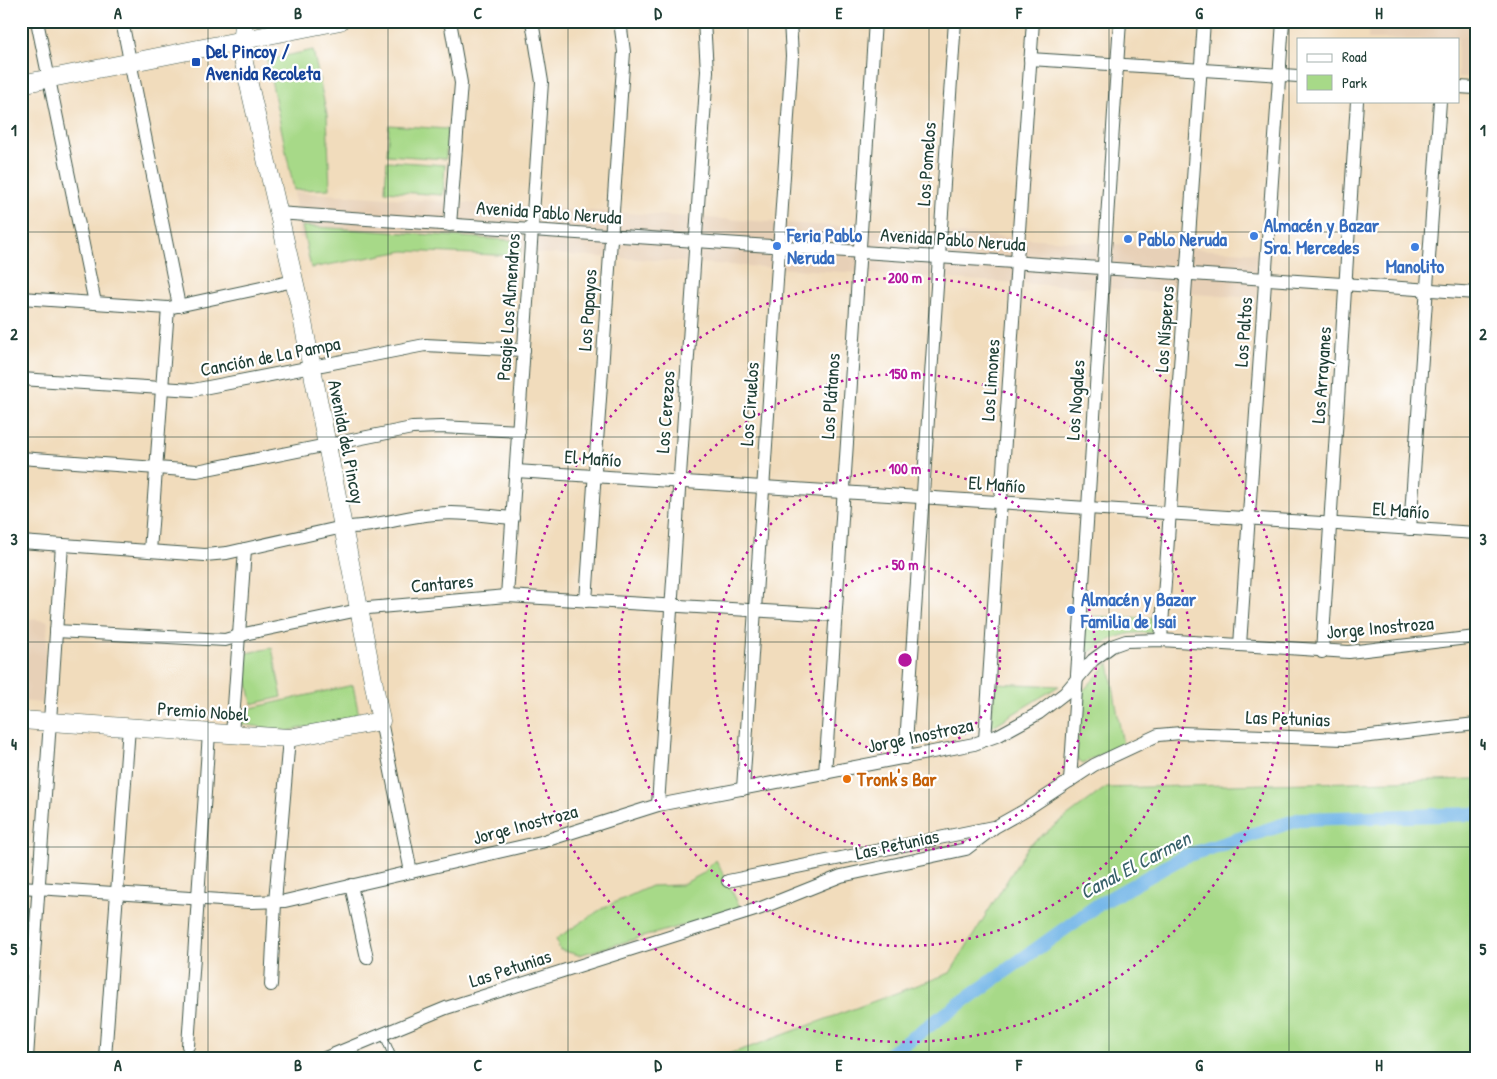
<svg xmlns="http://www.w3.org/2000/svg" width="1497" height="1079" viewBox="0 0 1497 1079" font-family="'Patrick Hand',sans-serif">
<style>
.built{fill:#e7d0b7}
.green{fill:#a7d988;stroke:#638b5e}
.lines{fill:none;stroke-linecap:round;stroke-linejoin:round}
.canal{stroke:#72b5e7;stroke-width:14}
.lane-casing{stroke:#3e5548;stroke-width:8}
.street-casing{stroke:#3e5548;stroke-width:14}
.secondary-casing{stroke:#3e5548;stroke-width:19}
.lane{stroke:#fff;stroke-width:6}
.street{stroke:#fff;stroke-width:12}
.secondary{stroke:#fff;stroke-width:18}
.grid{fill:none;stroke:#1f3d34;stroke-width:1;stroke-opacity:0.55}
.ring{fill:none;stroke:#b5179e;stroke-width:2.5;stroke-dasharray:2.5 5}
.transit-dot{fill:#1a4fb4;stroke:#fff;stroke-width:2}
.shop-dot{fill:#3f7fe0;stroke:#fff;stroke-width:2}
.food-dot{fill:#e8710a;stroke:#fff;stroke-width:2}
.labels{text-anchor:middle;stroke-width:4.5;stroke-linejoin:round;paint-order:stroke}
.transit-label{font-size:19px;font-weight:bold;fill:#164399;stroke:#fff;text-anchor:start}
.street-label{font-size:19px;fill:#1f3d34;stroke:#fff}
.shop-label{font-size:19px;font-weight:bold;fill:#366cbe;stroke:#fff;text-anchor:start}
.food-label{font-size:19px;font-weight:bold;fill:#c56008;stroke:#fff;text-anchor:start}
.water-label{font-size:20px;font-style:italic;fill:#38616a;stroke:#fff}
.centre{fill:#b5179e;stroke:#fff;stroke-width:2.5}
.ring-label{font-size:15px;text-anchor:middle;font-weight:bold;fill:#b5179e;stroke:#fff;stroke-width:4.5;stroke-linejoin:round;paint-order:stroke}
.neatline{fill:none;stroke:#1f3d34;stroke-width:2}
.grid-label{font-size:16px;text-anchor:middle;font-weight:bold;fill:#1f3d34}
</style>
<rect width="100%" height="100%" fill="#fff"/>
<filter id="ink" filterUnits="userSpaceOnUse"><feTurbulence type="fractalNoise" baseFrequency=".02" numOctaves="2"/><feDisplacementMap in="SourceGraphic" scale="10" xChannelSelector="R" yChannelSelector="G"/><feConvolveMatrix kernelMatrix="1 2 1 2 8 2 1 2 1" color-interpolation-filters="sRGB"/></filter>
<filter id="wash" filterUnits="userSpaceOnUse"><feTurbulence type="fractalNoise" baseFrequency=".0096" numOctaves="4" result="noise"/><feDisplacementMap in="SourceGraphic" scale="20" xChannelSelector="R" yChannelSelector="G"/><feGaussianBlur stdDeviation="1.12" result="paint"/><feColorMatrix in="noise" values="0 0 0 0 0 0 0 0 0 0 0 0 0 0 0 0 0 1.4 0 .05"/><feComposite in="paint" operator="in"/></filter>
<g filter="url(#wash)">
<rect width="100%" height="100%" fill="#f1dcbc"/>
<g class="built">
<path d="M1369,21h107v57l-18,-1v-38h-90z"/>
<path d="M294,192l966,61 -3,45 -958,-60z"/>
<path d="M21,618l27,3 -6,82 -21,-2z"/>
</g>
<g class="green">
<path d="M313,50l14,65 3,74 -36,1 -27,-130z"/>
<path d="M389,125l58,4 -1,30 -59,-4z"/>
<path d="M387,161l58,4 -2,30 -58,-4z"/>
<path d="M302,226l220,15 -2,15 -116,-5 -93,17z"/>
<path d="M1083,616l74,2 -1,15c-18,-1 -33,0 -50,9 -9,4 -13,11 -24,11z"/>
<path d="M272,648l10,49 -30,7 -10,-50z"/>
<path d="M1109,663l14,82 -40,18 -7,-5 4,-64z"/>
<path d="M995,683l64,3 -69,42z"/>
<path d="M353,685l6,31 -71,15 -47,-7 1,-14z"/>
<path d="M1476,779v279h-760l40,-13 194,-72 79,-128 76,-57z"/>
<path d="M716,860l25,49 -162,46 -19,-5 -4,-11 47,-31 48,-22 30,-1 21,-11z"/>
</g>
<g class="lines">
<path class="canal" d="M884,1058l214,-153 87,-49 116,-37 175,-5"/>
</g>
</g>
<g filter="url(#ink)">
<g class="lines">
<defs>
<path id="lane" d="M383,1034l10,24"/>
<g id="street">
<path d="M37,21l58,282"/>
<path d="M122,21l57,285"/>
<path d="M450,21l11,62 -11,142"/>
<path d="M1030,59l268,17"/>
<path d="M1458,87l18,1"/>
<path d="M277,213l1199,80"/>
<path d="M21,298l147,10 126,-27"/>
<path d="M21,379l172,11 232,-45 99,5"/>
<path d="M21,458l176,13 215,-43 29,-1 78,4"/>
<path d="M516,471l960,62"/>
<path d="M1410,529l30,-428"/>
<path d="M21,542l184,13 22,-2 116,-26c31,1 61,-11 92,-13 25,-3 52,2 78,4"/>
<path d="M150,551l18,-243"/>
<path d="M507,596l35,-514 -10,-61"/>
<path d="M586,601l38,-549 -4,-31"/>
<path d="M56,631l169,9 24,-7 119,-25 139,-12 328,19"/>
<path d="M1161,640l43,-619"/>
<path d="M1240,645l43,-624"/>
<path d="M1322,652l35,-551"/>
<path d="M381,721l30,151"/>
<path d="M232,735l13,-186"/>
<path d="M985,740l48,-719"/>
<path d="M905,758l50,-737"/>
<path d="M825,774l50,-753"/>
<path d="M1070,781l50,-760"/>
<path d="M743,789l49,-733 -2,-35"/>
<path d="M658,805l49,-734 -3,-50"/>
<path d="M728,881l265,-54"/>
<path d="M351,885l16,73"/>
<path d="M21,887l230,15 34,-1 256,-59 117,-37 316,-61 25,-9 40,-22 26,-20 28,-33 19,-14 14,-5 35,-1 188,12 127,-15"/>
<path d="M271,985l4,-83 14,-164"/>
<path d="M188,1046l21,-313"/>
<path d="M27,1058l35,-513"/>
<path d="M105,1058l24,-331"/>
<path d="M325,1058l121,-50 315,-100 80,-32 125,-27 29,-22 32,-18 67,-44 64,-30 23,-2 163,6 132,-15"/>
</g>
<g id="secondary">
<path d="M21,84l319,-63"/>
<path d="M21,720l268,18 92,-17 -82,-419 -55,-239 -2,-11 2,-31"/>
</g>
</defs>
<use href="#lane" class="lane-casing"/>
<use href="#street" class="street-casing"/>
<use href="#secondary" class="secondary-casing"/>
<use href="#lane" class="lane"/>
<use href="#street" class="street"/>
<use href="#secondary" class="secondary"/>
</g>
</g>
<path class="grid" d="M208,21v1037M388,21v1037M568,21v1037M748,21v1037M929,21v1037M1109,21v1037M1289,21v1037M21,232h1455M21,437h1455M21,642h1455M21,847h1455"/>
<g class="ring">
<circle cx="905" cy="660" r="95"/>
<circle cx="905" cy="660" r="191"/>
<circle cx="905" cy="660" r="286"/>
<circle cx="905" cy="660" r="382"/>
</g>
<rect class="transit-dot" x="191" y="57" width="10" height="10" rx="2.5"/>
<g class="shop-dot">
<circle cx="1254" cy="236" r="5"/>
<circle cx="1128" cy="239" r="5"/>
<circle cx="777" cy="246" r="5"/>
<circle cx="1415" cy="247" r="5"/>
<circle cx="1071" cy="610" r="5"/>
</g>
<circle class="food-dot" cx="847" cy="779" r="5"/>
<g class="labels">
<g class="transit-label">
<text x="206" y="58">Del Pincoy /<tspan x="206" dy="22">Avenida Recoleta</tspan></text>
</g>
<g class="street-label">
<text transform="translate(926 164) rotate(-86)" y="7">Los Pomelos</text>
<text transform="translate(549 212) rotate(4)" y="7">Avenida Pablo Neruda</text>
<text transform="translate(953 239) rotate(4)" y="7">Avenida Pablo Neruda</text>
<text transform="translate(508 307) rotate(-86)" y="7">Pasaje Los Almendros</text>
<text transform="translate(587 310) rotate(-86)" y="7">Los Papayos</text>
<text transform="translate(1164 329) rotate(-86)" y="7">Los Nísperos</text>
<text transform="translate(1243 332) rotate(-86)" y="7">Los Paltos</text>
<text transform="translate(270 356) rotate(-11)" y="7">Canción de La Pampa</text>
<text transform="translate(1321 375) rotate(-86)" y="7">Los Arrayanes</text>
<text transform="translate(990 380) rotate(-86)" y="7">Los Limones</text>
<text transform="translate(830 396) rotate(-86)" y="7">Los Plátanos</text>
<text transform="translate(1075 400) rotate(-86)" y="7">Los Nogales</text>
<text transform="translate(749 404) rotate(-86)" y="7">Los Ciruelos</text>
<text transform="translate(665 412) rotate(-86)" y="7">Los Cerezos</text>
<text transform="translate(347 442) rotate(79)" y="7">Avenida del Pincoy</text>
<text transform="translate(593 458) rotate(4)" y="7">El Mañío</text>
<text transform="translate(997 484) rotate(4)" y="7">El Mañío</text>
<text transform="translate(1401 510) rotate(4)" y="7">El Mañío</text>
<text transform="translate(442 583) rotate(-5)" y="7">Cantares</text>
<text transform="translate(1380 627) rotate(-5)" y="7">Jorge Inostroza</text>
<text transform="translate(203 711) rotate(4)" y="7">Premio Nobel</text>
<text transform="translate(1288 718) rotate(2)" y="7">Las Petunias</text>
<text transform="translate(920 735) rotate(-12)" y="7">Jorge Inostroza</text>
<text transform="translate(525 824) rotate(-15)" y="7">Jorge Inostroza</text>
<text transform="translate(897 844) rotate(-12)" y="7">Las Petunias</text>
<text transform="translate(510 968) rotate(-18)" y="7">Las Petunias</text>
</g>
<g class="shop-label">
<text x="1264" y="232">Almacén y Bazar<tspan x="1264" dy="22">Sra. Mercedes</tspan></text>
<text x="787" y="242">Feria Pablo<tspan x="787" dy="22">Neruda</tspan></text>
<text x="1138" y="246">Pablo Neruda</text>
<text x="1415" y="273" text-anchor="middle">Manolito</text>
<text x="1081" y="606">Almacén y Bazar<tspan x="1081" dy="22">Familia de Isai</tspan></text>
</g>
<g class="food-label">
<text x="857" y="786">Tronk's Bar</text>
</g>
<g class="water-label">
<text transform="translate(1135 865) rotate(-28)" y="7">Canal El Carmen</text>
</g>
</g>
<circle cx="905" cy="660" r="8" class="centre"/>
<g class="ring-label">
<text x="905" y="283">200 m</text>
<text x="905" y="379">150 m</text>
<text x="905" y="474">100 m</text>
<text x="905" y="570">50 m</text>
</g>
<rect width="1497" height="1079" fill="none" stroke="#fff" stroke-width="55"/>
<rect x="1297" y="38" width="162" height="65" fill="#ffffff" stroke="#a5b1ae"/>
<rect x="1307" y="54" width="25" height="8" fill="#ffffff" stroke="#a5b1ae"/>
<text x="1342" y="62" font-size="15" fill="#1f3d34">Road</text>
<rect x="1307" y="75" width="25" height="15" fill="#a7d988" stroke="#a5b1ae"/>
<text x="1342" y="88" font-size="15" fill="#1f3d34">Park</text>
<rect x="28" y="28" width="1442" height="1024" class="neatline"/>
<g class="grid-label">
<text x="118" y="19">A</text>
<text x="298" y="19">B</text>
<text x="478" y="19">C</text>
<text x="658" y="19">D</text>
<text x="839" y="19">E</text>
<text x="1019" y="19">F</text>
<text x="1199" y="19">G</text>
<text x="1379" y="19">H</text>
<text x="14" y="136">1</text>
<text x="1483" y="136">1</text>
<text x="14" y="340">2</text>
<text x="1483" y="340">2</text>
<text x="14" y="545">3</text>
<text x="1483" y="545">3</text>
<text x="14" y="750">4</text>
<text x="1483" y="750">4</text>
<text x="14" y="955">5</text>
<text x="1483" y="955">5</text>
<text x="118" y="1071">A</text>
<text x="298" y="1071">B</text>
<text x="478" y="1071">C</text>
<text x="658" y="1071">D</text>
<text x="839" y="1071">E</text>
<text x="1019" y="1071">F</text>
<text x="1199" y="1071">G</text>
<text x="1379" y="1071">H</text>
</g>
</svg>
